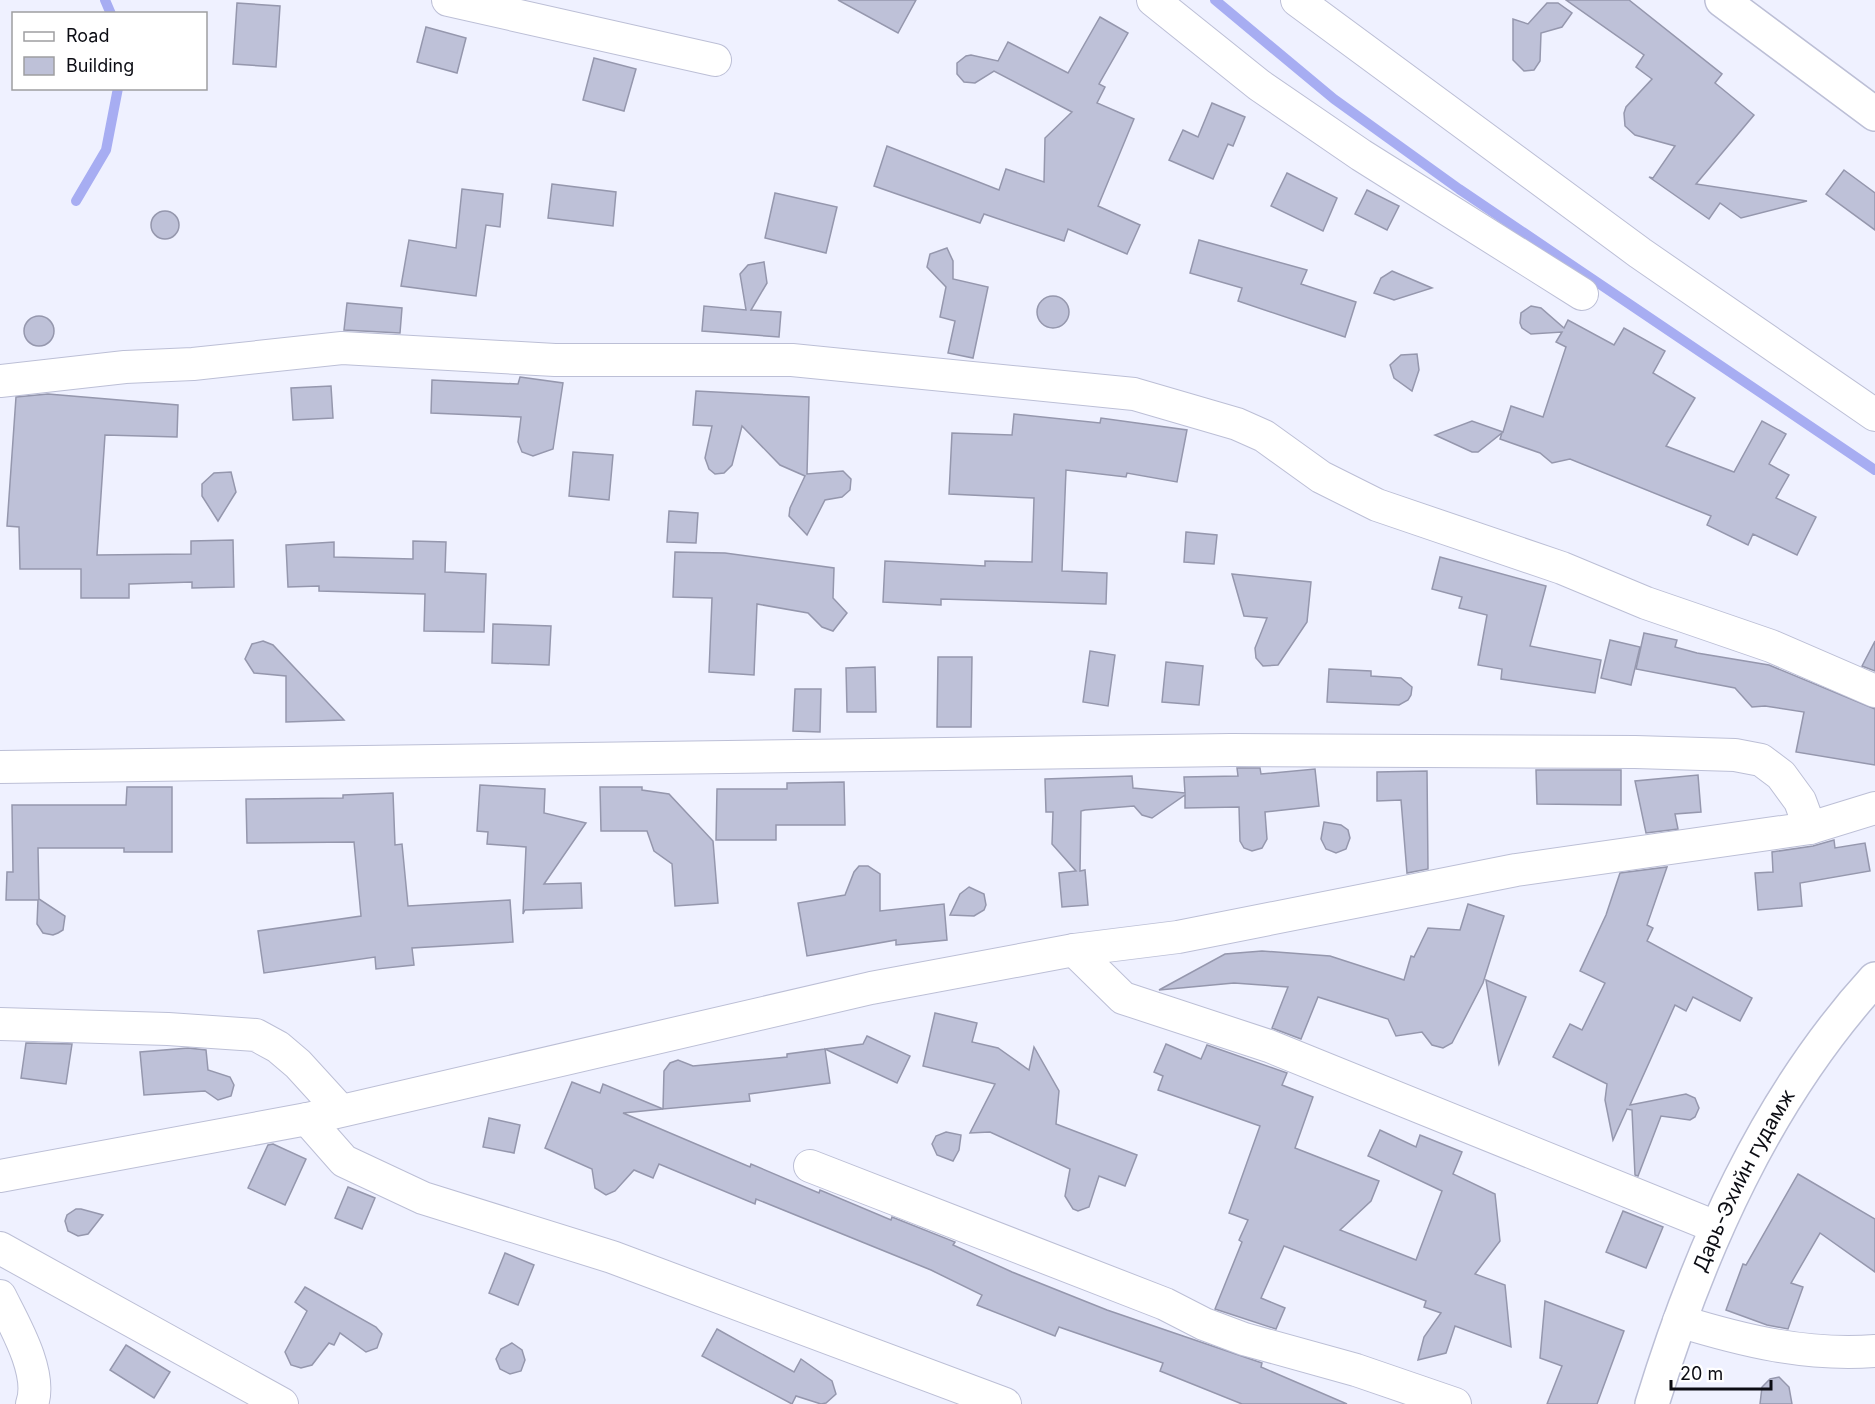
<svg xmlns="http://www.w3.org/2000/svg" width="1875" height="1404" viewBox="0 0 1875 1404" font-family="Inter,sans-serif">
<style>
.lines{fill:none;stroke-linecap:round;stroke-linejoin:round}
.stream{stroke:#a7adf2;stroke-width:10}
.building{fill:#bec1d8;stroke:#9597ad;stroke-width:1.5}
.street-casing{stroke:#bcbfd6;stroke-width:34}
.secondary-casing{stroke:#bcbfd6;stroke-width:36}
.street{stroke:#fff;stroke-width:32}
.secondary{stroke:#fff;stroke-width:33}
.labels{text-anchor:middle;stroke-width:4.5;stroke-linejoin:round;paint-order:stroke}
.street-label{font-size:20px;fill:#0c0d14;stroke:#fff}
</style>
<rect width="100%" height="100%" fill="#eff1ff"/>
<g class="lines">
<g class="stream">
<path d="M105,0l6,14"/>
<path d="M1215,0l119,99 125,90 416,281"/>
<path d="M76,201l30,-51 12,-62"/>
</g>
</g>
<g class="building">
<path d="M838,0h78l-18,33z"/>
<path d="M1566,0h63l93,74 -7,9 39,32 -58,69 111,17 -66,17 -21,-15 -11,16 -60,-42 4,1 22,-32 -40,-11 -10,-9 -1,-13 2,-6 26,-28 -16,-12 8,-12z"/>
<path d="M237,3l43,3 -4,61 -43,-3z"/>
<path d="M1547,3h11l14,10 -10,14 -21,6 -1,28 -6,9 -10,1 -11,-11v-41l15,5z"/>
<path d="M1100,17l28,16 -29,51 6,3 -8,16 37,16 -36,87 42,19 -13,29 -59,-25 -4,12 -80,-27 -4,9 -106,-37 13,-40 112,44 7,-21 38,13 1,-44 27,-26 -78,-41 -19,12 -11,-1 -7,-8v-11l9,-7 5,-1 27,6 10,-19 60,31z"/>
<path d="M426,27l40,11 -9,35 -40,-11z"/>
<path d="M594,58l42,11 -12,42 -41,-11z"/>
<path d="M1212,103l33,14 -12,29 -5,-2 -15,35 -44,-19 14,-30 15,7z"/>
<path d="M1844,170l31,23v37l-49,-36z"/>
<path d="M1287,173l50,25 -14,33 -52,-25z"/>
<path d="M552,184l64,8 -3,34 -65,-8z"/>
<path d="M462,189l41,5 -3,33 -14,-2 -10,71 -75,-10 8,-46 47,8z"/>
<path d="M1367,190l32,16 -12,24 -32,-16z"/>
<path d="M775,193l62,14 -11,46 -61,-15z"/>
<circle cx="165" cy="225" r="14"/>
<path d="M1199,240l108,30 -6,14 55,18 -11,35 -107,-36 4,-13 -52,-15z"/>
<path d="M947,248l6,13v18l35,8 -15,71 -25,-5 7,-32 -15,-4 6,-30 -19,-20 3,-13z"/>
<path d="M764,262l3,21 -16,27 30,2 -2,25 -77,-6 2,-25 42,4 -6,-36 8,-9z"/>
<path d="M1392,271l40,17 -38,12 -20,-7 7,-15z"/>
<circle cx="1053" cy="312" r="16"/>
<path d="M347,303l55,5 -2,25 -56,-3z"/>
<path d="M1531,306l10,2 23,20 4,-8 46,25 10,-17 41,23 -12,22 42,25 -29,48 68,26 28,-51 24,13 -17,30 20,11 -13,23 40,19 -19,38 -44,-21 -5,11 -41,-20 4,-9 -141,-57 -18,4 -12,-10 -40,-14 2,-6 -24,19h-6l-37,-17 37,-14 31,11 8,-26 32,11 23,-70 -10,-5 6,-10 -31,2 -9,-6 -2,-5 1,-10z"/>
<circle cx="39" cy="331" r="15"/>
<path d="M1417,354l2,16 -7,21 -18,-13 -4,-13 11,-10z"/>
<path d="M520,377l43,6 -10,66 -20,7 -11,-4 -4,-10 3,-25 -90,-4 1,-33 86,4z"/>
<path d="M331,386l2,32 -40,2 -2,-32z"/>
<path d="M696,391l113,6 -2,77 36,-3 8,8 -1,11 -8,7 -17,3 -18,35 -18,-19 1,-8 15,-32 -25,-11 -38,-39 -10,39 -8,8 -9,1 -6,-5 -4,-11 7,-32 -19,-1z"/>
<path d="M48,394l130,11 -1,32 -72,-2 -8,120 94,-1v-13l42,-1 1,47 -42,1v-6l-63,2v14h-48v-29h-61l-1,-42 -12,-1 9,-129z"/>
<path d="M1014,414l86,9 1,-5 86,12 -10,52 -50,-9 -1,4 -60,-7 -4,101 45,2 -1,31 -165,-5v6l-58,-3 2,-41 100,5v-5l47,1 2,-64 -85,-4 3,-61 60,2z"/>
<path d="M573,452l40,3 -4,45 -40,-4z"/>
<path d="M231,472l5,20 -18,29 -16,-25v-12l12,-11z"/>
<path d="M669,511l29,2 -2,30 -29,-1z"/>
<path d="M1186,532l31,3 -3,29 -30,-2z"/>
<path d="M413,541l33,1 -1,30 41,2 -2,58 -60,-1 1,-37 -106,-3v-5l-31,1 -2,-42 48,-3v15l79,2z"/>
<path d="M675,552l50,1 109,15 -1,30 14,15 -14,18 -11,-4 -14,-14 -51,-9 -3,71 -45,-3 3,-74 -39,-1z"/>
<path d="M1440,557l106,29 -16,60 71,14 -6,33 -94,-14 1,-10 -24,-4 9,-50 -28,-7 3,-11 -30,-8z"/>
<path d="M1232,574l79,8 -4,40 -29,43 -15,1 -7,-8 -1,-10 12,-30 -23,-2z"/>
<path d="M493,624l58,2 -2,39 -57,-2z"/>
<path d="M1644,633l33,7 -2,7 22,6 72,12 106,44v56l-79,-13 8,-40 -39,-6 -13,1 -17,-19 -99,-19z"/>
<path d="M1610,640l30,7 -9,38 -30,-7z"/>
<path d="M263,641l10,4 71,75 -58,2v-46l-32,-3 -9,-14 7,-15z"/>
<path d="M1875,641v30l-13,-5z"/>
<path d="M1090,651l25,4 -7,51 -25,-4z"/>
<path d="M938,657h34l-1,70h-34z"/>
<path d="M1166,662l37,4 -4,39 -37,-3z"/>
<path d="M875,667l1,45h-29l-1,-44z"/>
<path d="M1329,669l42,2v5l30,2 11,9 -1,8 -3,5 -9,5 -72,-3z"/>
<path d="M795,689h26l-1,43 -27,-1z"/>
<path d="M1237,768h23l1,6 54,-5 4,37 -54,6 2,27 -5,9 -10,3 -8,-3 -4,-7 -1,-34 -54,1v-13l-33,23 -10,-3 -8,-9 -49,4 -4,1 -1,60 5,-1 3,35 -26,2 -3,-34 17,-2 -24,-27 1,-32h-7l-1,-33 87,-3 1,12 52,5 -1,-16 54,-1z"/>
<path d="M1536,770h85v35l-84,-1z"/>
<path d="M1427,771l1,98 -21,4 -6,-73 -24,1v-29z"/>
<path d="M1698,775l3,37 -26,2 3,15 -32,4 -11,-52z"/>
<path d="M844,782l1,43h-69v15h-60l1,-51h70v-6z"/>
<path d="M480,785l65,4 -1,24 42,10 -42,61 37,-1 1,25 -57,2 -2,4 3,-67 -39,-3 1,-12 -11,-1z"/>
<path d="M127,787h45v65h-48v-4h-86l1,51 26,17 -2,14 -5,3 -5,2 -10,-2 -6,-9 1,-24h-32l1,-28h6l-1,-67h114z"/>
<path d="M600,787h42v3l27,4 44,47 5,62 -43,3 -3,-42 -18,-13 -7,-20h-46z"/>
<path d="M393,793l2,52 7,-1 6,62 102,-6 3,42 -101,6 2,17 -38,4 -1,-12 -111,16 -6,-42 103,-15 -7,-74 -107,1 -1,-44 97,-1v-3z"/>
<path d="M1324,822l17,3 7,5 2,8 -4,11 -10,4 -10,-4 -5,-10z"/>
<path d="M1834,840l1,8 30,-5 5,28 -70,12 2,23 -44,4 -3,-37 18,-1 -1,-20 41,-6z"/>
<path d="M859,866h9l12,8v37l64,-7 3,36 -51,5v-5l-89,16 -9,-53 47,-8 9,-23z"/>
<path d="M1667,867l-20,58 6,3 -6,13 105,57 -12,23 -47,-24 -7,14 -11,-6 -45,100 56,-11 9,4 4,10 -4,9 -5,3 -29,-4 -23,60 -3,-1 -3,-65 -5,-1 -14,31 -8,-40 2,-16 -54,-27 17,-33 12,6 23,-47 -25,-12 26,-56 14,-42z"/>
<path d="M969,887l15,7 2,11 -2,5 -10,6 -24,-1 10,-21z"/>
<path d="M1468,904l36,12 -21,67 -31,60 -9,5 -11,-3 -10,-13 -26,4 -8,-17 -70,-22 -17,42 -29,-11 16,-41 -54,-4 -75,7 66,-36 37,-3 68,5 74,24 7,-24 3,1 14,-29 32,2z"/>
<path d="M1486,980l40,17 -27,67z"/>
<path d="M935,1013l42,10 -5,19 26,6 31,22 5,-23 25,44 -3,33 81,31 -12,31 -26,-10 -10,31 -11,4 -5,-2 -8,-13 5,-27 -80,-37 -20,1 25,-49 -72,-18z"/>
<path d="M867,1036l43,20 -13,27 -72,-34 5,34 -81,11 1,7 -87,8 1,-38 6,-8 8,-3 15,6 94,-9v-3l76,-10z"/>
<path d="M26,1043l46,1 -6,40 -45,-6z"/>
<path d="M1166,1044l35,15 6,-14 80,28 -5,12 31,12 -18,51 84,33 -8,20 -31,29 76,30 26,-69 -74,-35 12,-26 36,17 4,-12 42,17 -9,22 42,20 5,47 -25,33 30,11 6,62 -56,-21 -9,27 -28,7 6,-23 17,-24 -17,-6 2,-6 -142,-55 -23,52 24,10 -9,21 -61,-20 27,-67 -3,-2 9,-20 -19,-7 31,-87 -102,-36 5,-14 -9,-4z"/>
<path d="M188,1048l18,2 2,20 22,7 4,8 -3,11 -13,4 -13,-9 -61,4 -4,-43z"/>
<path d="M572,1082l28,11 3,-9 60,25 -40,4 127,54 1,-3 68,29 1,-3 71,30 1,-3 63,25 -2,3 59,27 95,38 155,53 -1,4 86,37h-105l-82,-33 3,-8 -104,-36 -4,9 -78,-31 5,-10 -51,-25 -175,-71 -1,5 -96,-40 -6,14 -19,-8 -19,21 -9,4 -11,-7 -3,-19 -47,-21z"/>
<path d="M489,1118l31,7 -6,28 -31,-6z"/>
<path d="M946,1132l15,3 -2,15 -6,11 -16,-6 -5,-11 4,-8z"/>
<path d="M273,1144l33,15 -21,46 -37,-17 20,-43z"/>
<path d="M1798,1174l77,45v53l-55,-39 -29,50 12,4 -15,42 -21,-4 -41,-15 17,-46 3,1z"/>
<path d="M348,1187l27,11 -13,31 -27,-11z"/>
<path d="M76,1209h5l22,6 -15,19 -10,2 -10,-5 -3,-10 2,-6z"/>
<path d="M1623,1211l40,16 -17,41 -40,-16z"/>
<path d="M505,1253l29,12 -16,40 -29,-12z"/>
<path d="M305,1287l71,40 6,7 -5,14 -11,4 -26,-19 -6,12 -5,-2 -17,22 -11,3 -10,-3 -6,-13 22,-41 -12,-9z"/>
<path d="M1545,1301l79,30 -27,73h-50l15,-38 -22,-8z"/>
<path d="M717,1329l77,43 7,-13 31,22 4,13 -10,9 -5,1 -25,-8 -4,8 -90,-48z"/>
<path d="M512,1343l10,7 3,10 -4,11 -11,3 -10,-5 -4,-10 5,-10z"/>
<path d="M126,1345l44,27 -16,26 -44,-28z"/>
<path d="M1779,1377l10,10 3,17h-32l2,-17 8,-8z"/>
</g>
<g class="lines">
<defs>
<g id="street">
<path d="M448,0l267,60"/>
<path d="M1153,0l106,85 102,70 221,139"/>
<path d="M1297,0l343,253 235,162"/>
<path d="M0,381l125,-14 68,-3 149,-16 213,12h237l342,34 103,30 27,12 57,41 56,28 185,63 84,35 125,43 104,45"/>
<path d="M0,767l1231,-17 404,2 100,3 26,5 20,15 19,26 10,27"/>
<path d="M1074,950l49,48 146,48 447,181"/>
<path d="M0,1024l168,5 88,6 22,12 20,17 42,46"/>
<path d="M307,1119l37,42 79,37 189,59 393,147"/>
<path d="M810,1166l355,138 39,20 40,15 112,31 99,34"/>
<path d="M0,1176l307,-57 564,-131 203,-38 104,-13 338,-67 294,-42 65,-20"/>
<path d="M0,1248l282,156"/>
<path d="M0,1296c14,28 43,77 32,108"/>
<path d="M1679,1321c65,20 127,35 196,30"/>
</g>
<g id="secondary">
<path d="M1722,0l153,114"/>
<path id="s1" d="M1652,1404c47,-153 114,-306 223,-425"/>
</g>
</defs>
<use href="#street" class="street-casing"/>
<use href="#secondary" class="secondary-casing"/>
<use href="#street" class="street"/>
<use href="#secondary" class="secondary"/>
</g>
<g class="labels">
<g class="street-label">
<text dy="7" stroke="none"><textPath href="#s1" startOffset="242">Дарь-Эхийн гудамж</textPath></text>
</g>
</g>
<rect x="12" y="12" width="195" height="78" fill="#ffffff" stroke="#9e9ea1" stroke-width="1.5"/>
<rect x="24" y="32" width="30" height="9" fill="#ffffff" stroke="#9e9ea1" stroke-width="1.5"/>
<text x="66" y="42" font-size="18" fill="#0c0d14">Road</text>
<rect x="24" y="57" width="30" height="18" fill="#bec1d8" stroke="#9e9ea1" stroke-width="1.5"/>
<text x="66" y="72" font-size="18" fill="#0c0d14">Building</text>
<path d="M1671 1380v9h100v-9" fill="none" stroke="#0c0d14" stroke-width="3"/>
<text x="1680" y="1380" font-size="18" fill="#0c0d14" stroke="#ffffff" stroke-width="4.5" paint-order="stroke">20 m</text>
</svg>
